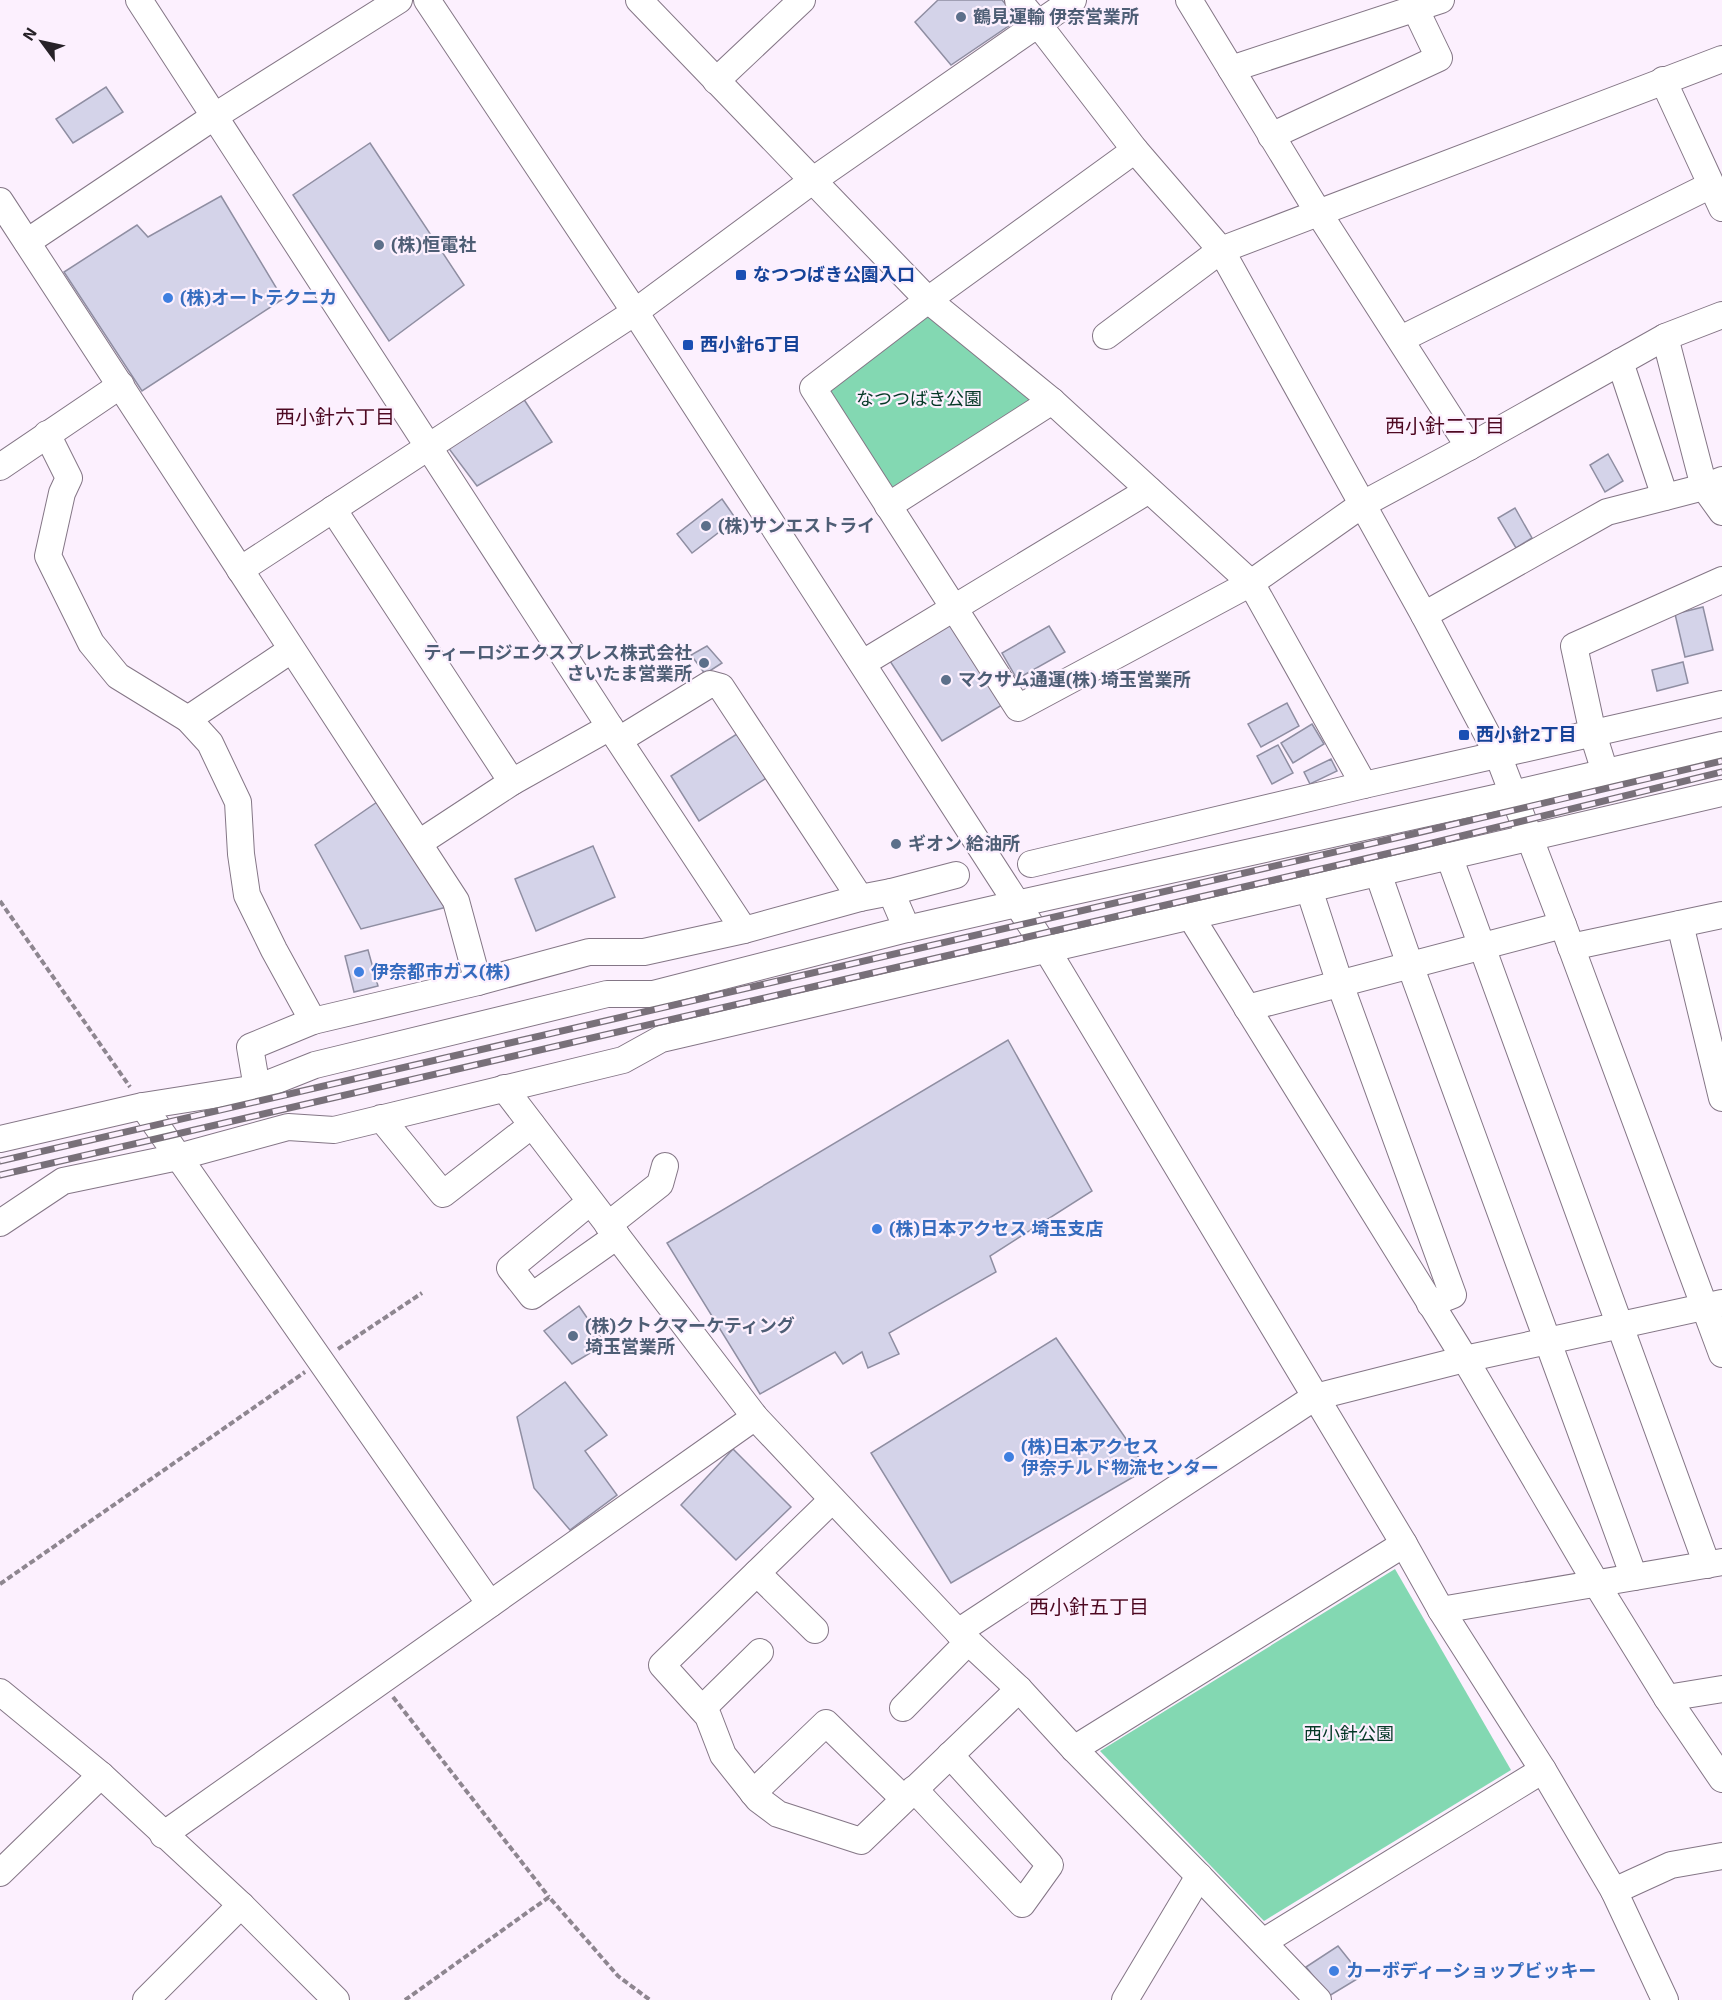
<svg xmlns="http://www.w3.org/2000/svg" width="1722" height="2000" viewBox="0 0 1722 2000" font-family="'Exo 2','Noto Sans JP',sans-serif">
<style>
.green{fill:#83d8b2}
.building{fill:#d4d3e9;stroke:#8f8ea2;stroke-width:1.5}
.lines{fill:none;stroke-linecap:round;stroke-linejoin:round}
.minor-casing{stroke:#847686;stroke-width:28}
.path{stroke:#8e8690;stroke-width:4;stroke-dasharray:6 3;stroke-linecap:butt}
.minor{stroke:#fff;stroke-width:26}
.rail-casing{stroke:#787079;stroke-width:7}
.rail{stroke:#fcf0fe;stroke-width:4.5;stroke-dasharray:14;stroke-linecap:butt}
.service-dot{fill:#5c6f8a;stroke:#fcf0fe;stroke-width:2}
.transit-dot{fill:#1a4fb4;stroke:#fcf0fe;stroke-width:2}
.shop-dot{fill:#3f7fe0;stroke:#fcf0fe;stroke-width:2}
.labels{text-anchor:middle;stroke-width:4.5;stroke-linejoin:round;paint-order:stroke}
.service-label{font-size:18px;font-weight:bold;fill:#4e5e75;stroke:#fcf0fe;text-anchor:start}
.transit-label{font-size:18px;font-weight:bold;fill:#164399;stroke:#fcf0fe;text-anchor:start}
.shop-label{font-size:18px;font-weight:bold;fill:#366cbe;stroke:#fcf0fe;text-anchor:start}
.park-label{font-size:18px;fill:#043826;stroke:#fcf0fe}
.neighbourhood-label{font-size:20px;fill:#4e0922;stroke:#fcf0fe}
</style>
<rect width="100%" height="100%" fill="#fcf0fe"/>
<g class="green">
<path d="M924,314h7l100,85 1,8 -134,86 -12,-4 -62,-95z"/>
<path d="M1395,1569l116,201 -247,151 -164,-170z"/>
</g>
<g class="building">
<path d="M938,0h64l17,19 -68,46 -36,-43z"/>
<path d="M106,87l17,25 -50,31 -17,-24z"/>
<path d="M370,143l94,142 -75,56 -96,-146z"/>
<path d="M221,196l62,103 -141,92 -78,-119 73,-47 11,12z"/>
<path d="M523,398l29,44 -75,44 -30,-40z"/>
<path d="M1608,454l15,27 -18,11 -15,-27z"/>
<path d="M722,499l14,20 -44,34 -15,-19z"/>
<path d="M1515,508l17,30 -16,10 -18,-30z"/>
<path d="M1703,607l10,43 -28,7 -10,-43z"/>
<path d="M950,623l52,82 -60,36 -54,-83z"/>
<path d="M1049,626l16,26 -48,27 -15,-26z"/>
<path d="M707,646l15,17 -17,11 -14,-19z"/>
<path d="M1683,662l5,21 -31,8 -5,-21z"/>
<path d="M1287,703l12,23 -38,21 -13,-23z"/>
<path d="M1312,724l12,20 -31,19 -12,-20z"/>
<path d="M740,732l28,45 -69,44 -28,-45z"/>
<path d="M1278,745l15,28 -21,11 -15,-28z"/>
<path d="M1331,759l6,12 -27,13 -6,-12z"/>
<path d="M380,800l67,107 -86,22 -46,-84z"/>
<path d="M593,846l22,51 -79,34 -21,-52z"/>
<path d="M368,950l10,36 -24,6 -9,-36z"/>
<path d="M1008,1040l84,151 -102,65 6,16 -107,61 10,21 -31,14 -6,-16 -19,12 -8,-12 -75,42 -93,-151z"/>
<path d="M579,1306l26,38 -33,20 -28,-33z"/>
<path d="M1056,1338l91,131 -196,114 -80,-130z"/>
<path d="M565,1382l42,53 -22,16 32,44 -47,35 -36,-42 -17,-71z"/>
<path d="M733,1449l58,58 -55,53 -55,-55z"/>
<path d="M1338,1946l24,30 -33,20 -23,-29z"/>
</g>
<g class="lines">
<defs>
<g id="minor">
<path d="M139,0l471,727 134,203"/>
<path d="M427,0l208,312 412,638 357,594 37,66 102,160 71,121 51,109"/>
<path d="M639,0l289,300 124,101 199,182 113,202"/>
<path d="M1018,0l20,24 35,-24"/>
<path d="M1189,0l129,212 151,235"/>
<path d="M1231,69l210,-69"/>
<path d="M1663,80l59,128"/>
<path d="M716,81l86,-81"/>
<path d="M1271,136l168,-78 -24,-50"/>
<path d="M1135,150l-207,150 -115,88 205,320 233,-125 112,-79 106,-57 196,-110 57,-22"/>
<path d="M0,201l456,700 22,81"/>
<path d="M27,242l188,-126 184,-116"/>
<path d="M1106,336l115,-86 203,365 74,140 65,170 159,429"/>
<path d="M1665,337l39,150 18,25"/>
<path d="M1401,339l310,-154"/>
<path d="M1620,362l45,135"/>
<path d="M47,434l22,44 -7,15 -14,63 43,87 27,33 70,43 22,24 28,59 3,52 6,41 27,55 39,71"/>
<path d="M0,467l121,-82"/>
<path d="M888,506l164,-105"/>
<path d="M333,509l179,273"/>
<path d="M240,570l395,-258 177,-131 226,-157 97,126 86,100 501,-191"/>
<path d="M1424,615l183,-103 97,-25 18,-7"/>
<path d="M863,663l286,-173"/>
<path d="M188,719l103,-69"/>
<path d="M619,740l91,-56 11,3 139,211"/>
<path d="M1605,772l-12,-38 -19,-88 148,-66"/>
<path d="M419,843l93,-61 98,-55"/>
<path d="M1449,856l258,709"/>
<path d="M1031,864l333,-79 358,-81"/>
<path d="M1378,873l32,92 224,612"/>
<path d="M1309,889l31,95 113,311 -23,9"/>
<path d="M891,892l65,-17"/>
<path d="M1191,917l274,442 131,224 71,115 55,81"/>
<path d="M1680,924l42,174"/>
<path d="M1571,947l151,-32"/>
<path d="M1247,1008l316,-83"/>
<path d="M257,1088l-7,-41 63,-26 165,-39 111,-30h55l100,-22 116,-32 31,-6 16,37"/>
<path d="M504,1088l251,329 203,215 61,57 55,60 125,127 119,124"/>
<path d="M143,1106l347,498"/>
<path d="M381,1118l62,76 89,-69"/>
<path d="M0,1139l143,-33 114,-18 58,-23 292,-71h46l254,-65 109,-25 497,-110 209,-49"/>
<path d="M590,1202l-80,66 22,28 85,-60"/>
<path d="M0,1223l63,-42 115,-24 110,-30 46,3 289,-70 38,-21 1061,-246"/>
<path d="M608,1225l52,-41 5,-18"/>
<path d="M832,1500l-170,165 46,51 15,39 35,44 20,15 83,27 158,-152"/>
<path d="M757,1573l58,57"/>
<path d="M1441,1610l281,-48"/>
<path d="M958,1632l357,-235 150,-38 257,-56"/>
<path d="M0,1692l101,83 140,130 95,95"/>
<path d="M1667,1698l55,-9"/>
<path d="M903,1708l65,-66"/>
<path d="M702,1709l58,-57"/>
<path d="M1074,1749l330,-205"/>
<path d="M914,1789l108,115 28,-39 -100,-110"/>
<path d="M753,1793l73,-70 78,76"/>
<path d="M163,1835l592,-418"/>
<path d="M0,1873l101,-98"/>
<path d="M1614,1891l57,-26 51,-9"/>
<path d="M1263,1942l280,-172"/>
<path d="M146,2000l95,-95"/>
<path d="M1125,2000l74,-124"/>
</g>
</defs>
<use href="#minor" class="minor-casing"/>
<g class="path">
<path d="M0,901l130,186"/>
<path d="M338,1349l84,-56"/>
<path d="M0,1584l305,-212"/>
<path d="M393,1697l156,200"/>
<path d="M405,2000l144,-103 69,79 32,24"/>
</g>
<use href="#minor" class="minor"/>
<defs>
<g id="rail">
<path d="M0,1161l1417,-328 305,-72"/>
<path d="M0,1175l1416,-328 306,-75"/>
</g>
</defs>
<use href="#rail" class="rail-casing"/>
<use href="#rail" class="rail"/>
</g>
<g class="service-dot">
<circle cx="961" cy="17" r="6"/>
<circle cx="379" cy="245" r="6"/>
<circle cx="706" cy="526" r="6"/>
<circle cx="704" cy="663" r="6"/>
<circle cx="946" cy="680" r="6"/>
<circle cx="896" cy="844" r="6"/>
<circle cx="573" cy="1336" r="6"/>
</g>
<g class="transit-dot">
<rect x="735" y="269" width="12" height="12" rx="3"/>
<rect x="682" y="339" width="12" height="12" rx="3"/>
<rect x="1458" y="729" width="12" height="12" rx="3"/>
</g>
<g class="shop-dot">
<circle cx="168" cy="298" r="6"/>
<circle cx="359" cy="972" r="6"/>
<circle cx="877" cy="1229" r="6"/>
<circle cx="1009" cy="1457" r="6"/>
<circle cx="1334" cy="1971" r="6"/>
</g>
<g class="labels">
<g class="service-label">
<text x="973" y="23">鶴見運輸 伊奈営業所</text>
<text x="391" y="251">(株)恒電社</text>
<text x="718" y="532">(株)サンエストライ</text>
<text x="692" y="659" text-anchor="end">ティーロジエクスプレス株式会社<tspan x="692" dy="21">さいたま営業所</tspan></text>
<text x="958" y="686">マクサム通運(株) 埼玉営業所</text>
<text x="908" y="850">ギオン 給油所</text>
<text x="585" y="1332">(株)クトクマーケティング<tspan x="585" dy="21">埼玉営業所</tspan></text>
</g>
<g class="transit-label">
<text x="753" y="281">なつつばき公園入口</text>
<text x="700" y="351">西小針6丁目</text>
<text x="1476" y="741">西小針2丁目</text>
</g>
<g class="shop-label">
<text x="180" y="304">(株)オートテクニカ</text>
<text x="371" y="978">伊奈都市ガス(株)</text>
<text x="889" y="1235">(株)日本アクセス 埼玉支店</text>
<text x="1021" y="1453">(株)日本アクセス<tspan x="1021" dy="21">伊奈チルド物流センター</tspan></text>
<text x="1346" y="1977">カーボディーショップビッキー</text>
</g>
<g class="park-label">
<text x="919" y="405">なつつばき公園</text>
<text x="1349" y="1740">西小針公園</text>
</g>
<g class="neighbourhood-label">
<text x="335" y="424">西小針六丁目</text>
<text x="1445" y="433">西小針二丁目</text>
<text x="1089" y="1614">西小針五丁目</text>
</g>
</g>
<g transform="translate(42 42) rotate(303)" stroke="#fcf0fe" stroke-width="4.5" paint-order="stroke">
<path d="M0-4.5L10 22L0 15L-10 22Z" fill="#272228"/>
<text y="-9" font-size="16" font-weight="bold" text-anchor="middle" fill="#272228">N</text>
</g>
</svg>
